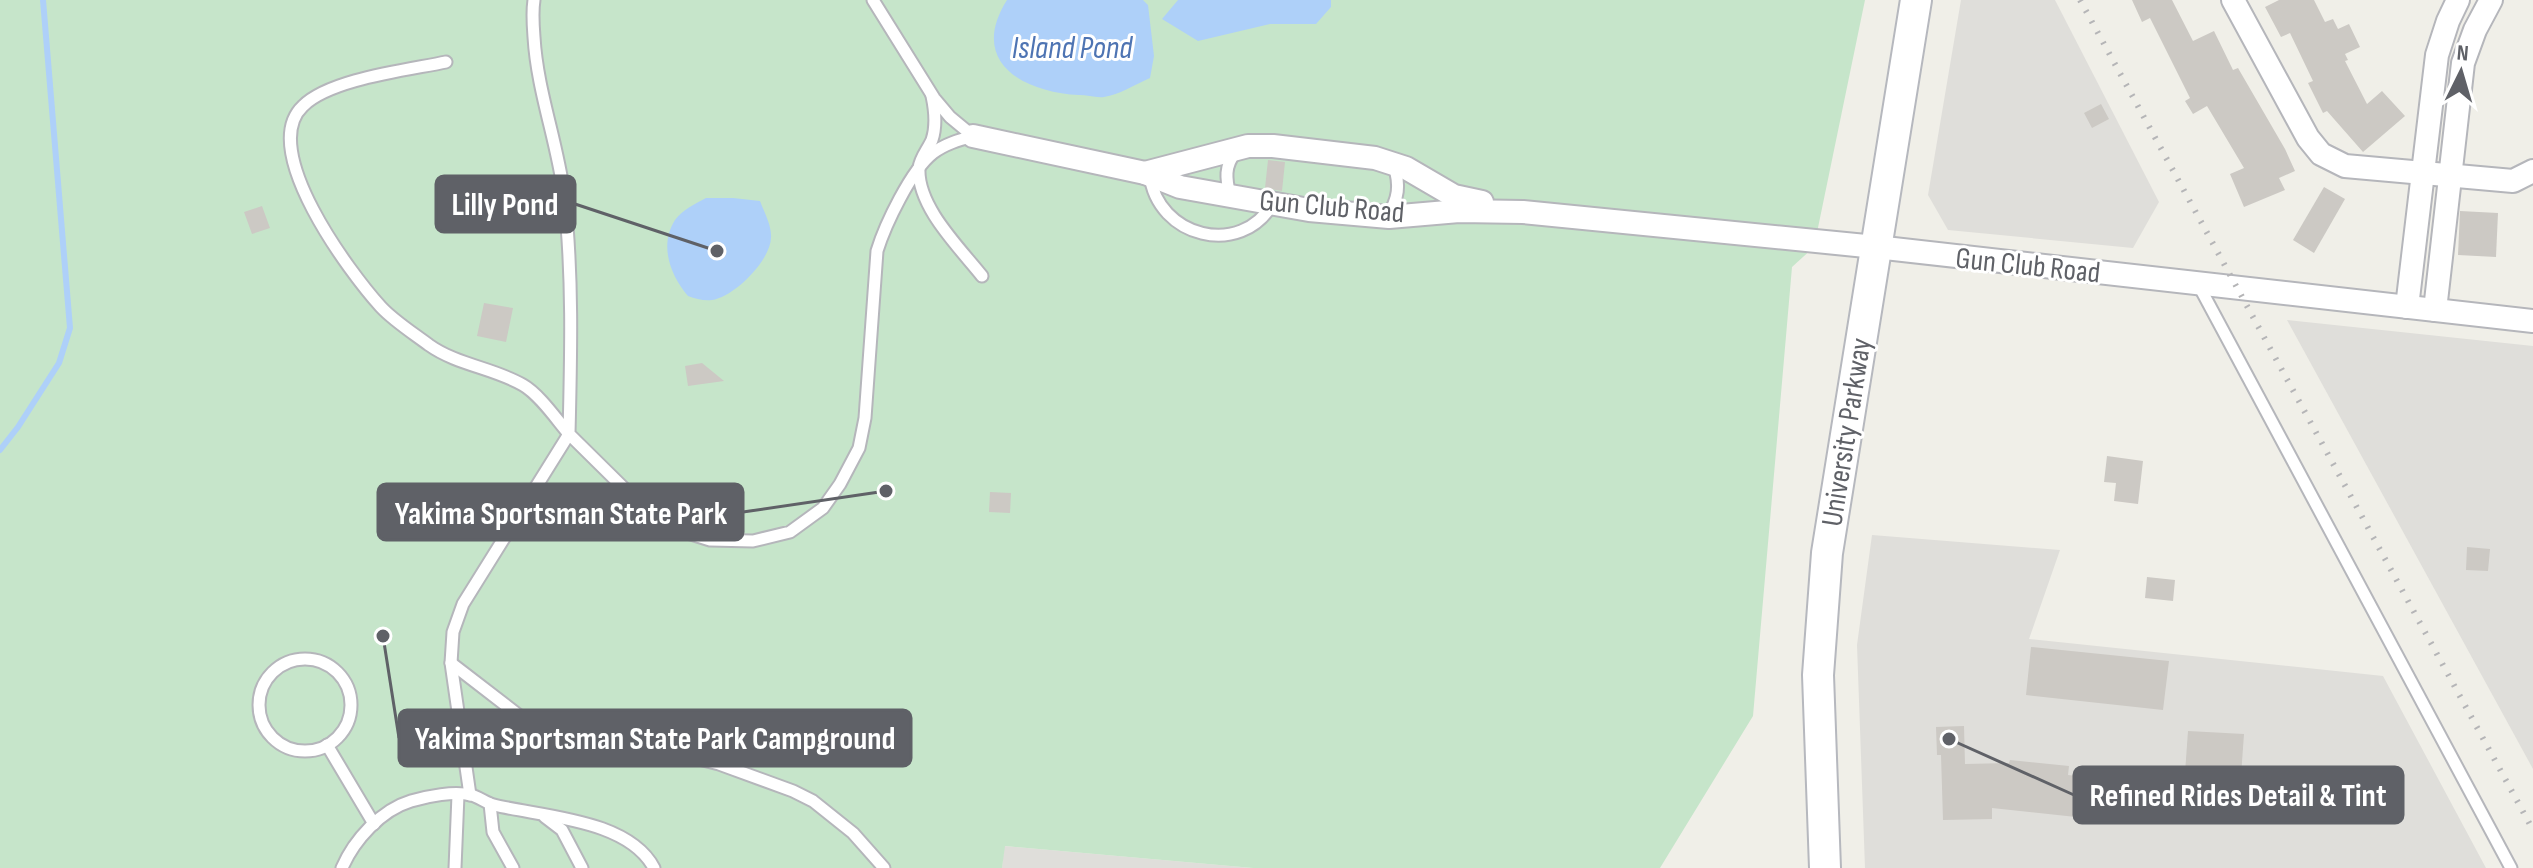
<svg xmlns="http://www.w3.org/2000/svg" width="2533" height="868" viewBox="0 0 2533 868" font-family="'Sofia Sans Condensed',sans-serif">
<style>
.industrial{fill:#dfdeda}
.green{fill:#c6e5ca}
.water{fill:#aed0f9}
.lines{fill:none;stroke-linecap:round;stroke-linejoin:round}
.stream{stroke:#aed0f9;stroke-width:6}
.building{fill:#ccc9c4}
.lane-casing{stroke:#b5b6bb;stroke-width:15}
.street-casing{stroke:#b5b6bb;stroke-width:26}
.secondary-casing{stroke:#b6b8be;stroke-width:34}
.lane{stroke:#fff;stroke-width:11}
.street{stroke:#fff;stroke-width:22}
.secondary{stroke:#fff;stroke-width:30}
.rail{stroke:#b5b5b7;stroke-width:6;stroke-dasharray:2 10;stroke-linecap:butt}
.labels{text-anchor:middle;stroke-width:6;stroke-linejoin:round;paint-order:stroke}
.street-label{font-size:30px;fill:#5f6167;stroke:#fff}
.water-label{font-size:32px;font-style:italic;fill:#4e74b3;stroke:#fff}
.leader{fill:none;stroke:#5f6167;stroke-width:3}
.callout-dot{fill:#5f6167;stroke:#fff;stroke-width:3}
.callout{fill:#5f6167;stroke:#5f6167;stroke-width:3}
.callout-label{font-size:32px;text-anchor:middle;font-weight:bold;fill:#fff}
</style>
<rect width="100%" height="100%" fill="#f0efe8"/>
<g class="industrial">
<path d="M1961,0h94l104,202 -26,46 -185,-18 -20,-35z"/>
<path d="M2287,320l246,26v423z"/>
<path d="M1872,535l188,15 -31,89 354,37 103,192h-621l-8,-223z"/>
<path d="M1004,846l249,22h-251z"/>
</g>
<path class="green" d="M0,0h1865l-51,247 -22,20 -39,449 -93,152h-407l-248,-22 -3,22h-1002z"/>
<g class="water">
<path d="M1007,0h136l5,5 6,51 -4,22c-14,6 -31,17 -46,19 -8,1 -17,-2 -25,-2 -56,-3 -111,-33 -72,-95z"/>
<path d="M1178,0h153v7l-15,17h-46l-72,17 -36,-22z"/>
<path d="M706,198h27l27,3c4,11 12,25 11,37 -1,23 -37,59 -59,62 -8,1 -16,-1 -24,-4 -18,-21 -29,-51 -13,-76 7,-10 20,-16 31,-22z"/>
</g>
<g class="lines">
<path class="stream" d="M0,450l18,-23 41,-64 11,-35 -27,-328"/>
</g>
<g class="building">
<path d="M2132,0h40l21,41 21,-10 19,39 5,-2 47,81 10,22 -16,7 6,12 -41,17 -14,-33 14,-6 -37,-62 -14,8 -8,-13 5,-3 -40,-80 -8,4z"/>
<path d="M2279,0h35l11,22 8,-3 5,10 11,-5 11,23 -15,7 3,6 -3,1 22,43 15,-13 23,25 -42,36 -36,-41 -4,2 -15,-30 5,-2 -23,-48 -9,4 -16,-30z"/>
<path d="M2101,104l8,15 -17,9 -8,-15z"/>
<path d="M1268,160l17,2 -3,29 -17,-3z"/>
<path d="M2324,187l21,12 -31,54 -21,-13z"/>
<path d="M262,206l8,22 -18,6 -8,-22z"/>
<path d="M2460,211l38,2 -2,44 -38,-2z"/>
<path d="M484,303l29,5 -7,34 -29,-6z"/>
<path d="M702,363l22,18 -36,5 -3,-20z"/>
<path d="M2107,456l36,5 -5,43 -24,-3 2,-18 -12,-1z"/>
<path d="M990,492l21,1 -1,20 -21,-1z"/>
<path d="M2467,547l23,2 -2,22 -22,-1z"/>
<path d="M2147,577l28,3 -2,21 -28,-3z"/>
<path d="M2031,647l138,14 -6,49 -137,-15z"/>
<path d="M1964,726l1,38 44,-1 1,-3 59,6 -1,9 59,7 1,-7 27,3 -5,42 -27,-3 -1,5 -130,-14v11l-49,1 -2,-65h-4l-1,-28z"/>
<path d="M2188,731l56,3 -3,42 -56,-3z"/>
</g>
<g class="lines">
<defs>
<g id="lane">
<path d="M534,0c-2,12 -1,24 0,37 3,53 23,104 30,157 9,80 7,159 5,240l78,77 25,17 38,12 43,1 37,-9 33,-24 17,-24 19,-36 6,-30 12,-167c8,-26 34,-81 56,-98 12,-9 26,-13 40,-17l-23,-19 -16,-19 -61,-98"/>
<path d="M446,62c-38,8 -116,17 -143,44 -46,43 47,167 78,201 13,14 32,26 48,38 28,20 65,23 94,40 16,9 34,35 46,49l-106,170 -10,28 -2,31 19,132"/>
<path d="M932,96c3,14 5,29 0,44 -4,9 -12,18 -13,28 -2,39 41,80 63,108"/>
<path d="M1150,175c7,62 91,84 123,28"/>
<path d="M1230,196c-4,-17 -6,-30 6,-44"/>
<path d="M1387,216c12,-17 13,-31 7,-51"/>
<path d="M2198,284l313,584"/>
<circle cx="305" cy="705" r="46"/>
<path d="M451,663l101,78 57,15 50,-5 28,5 32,8 74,27 20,10 40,32 31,35"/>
<path d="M327,745l47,79"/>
<path d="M490,804l3,28 20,36"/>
<path d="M545,817l17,13 20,38"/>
<path d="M342,868c12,-28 39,-58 69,-67 17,-5 43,-10 60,-6 8,2 15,8 23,10 49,12 134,14 160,63"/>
<path d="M455,868l3,-73"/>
</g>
<g id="street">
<path d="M2233,0l75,138 13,16 24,12 168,15 20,-10"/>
<path d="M973,136l172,37 35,14 129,23 80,7 70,-6 64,1 353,35 657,74"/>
<path d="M1145,173l103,-27h25l102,12 31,10 48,28 28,6"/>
<path d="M2407,307l30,-252 11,-34 10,-21"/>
<path d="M2435,310l28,-247 12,-33 16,-30"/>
</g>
<path id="secondary" d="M1825,868l-7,-193 9,-122 89,-553"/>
</defs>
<use href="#lane" class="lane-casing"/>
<use href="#street" class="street-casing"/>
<use href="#secondary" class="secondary-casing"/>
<use href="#lane" class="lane"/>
<use href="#street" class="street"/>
<use href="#secondary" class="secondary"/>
<path class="rail" d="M2080,0l453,830"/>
</g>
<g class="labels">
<g class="street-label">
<text transform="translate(1332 206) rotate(5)" y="10">Gun Club Road</text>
<text transform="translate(2028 265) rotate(6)" y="10">Gun Club Road</text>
<text transform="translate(1846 432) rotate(-81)" y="10">University Parkway</text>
</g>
<g class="water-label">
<text x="1072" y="58">Island Pond</text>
</g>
</g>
<path class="leader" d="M717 251L575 204M886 491L743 512M383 636L399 738M1949 739L2074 795"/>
<g class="callout-dot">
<circle cx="717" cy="251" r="8"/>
<circle cx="886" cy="491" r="8"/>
<circle cx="383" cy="636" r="8"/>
<circle cx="1949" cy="739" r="8"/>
</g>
<g class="callout">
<rect x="436" y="176" width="139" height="56" rx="8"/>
<rect x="378" y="484" width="365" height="56" rx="8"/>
<rect x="399" y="710" width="512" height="56" rx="8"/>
<rect x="2074" y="767" width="329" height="56" rx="8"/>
</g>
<g class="callout-label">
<text x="505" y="215">Lilly Pond</text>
<text x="561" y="524">Yakima Sportsman State Park</text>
<text x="655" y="749">Yakima Sportsman State Park Campground</text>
<text x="2238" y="806">Refined Rides Detail &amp; Tint</text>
</g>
<g transform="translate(2461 72) rotate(5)" stroke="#ffffff" stroke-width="6" paint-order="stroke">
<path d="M0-6L14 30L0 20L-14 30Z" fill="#5f6167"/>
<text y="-12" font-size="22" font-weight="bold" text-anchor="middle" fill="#5f6167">N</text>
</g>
</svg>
